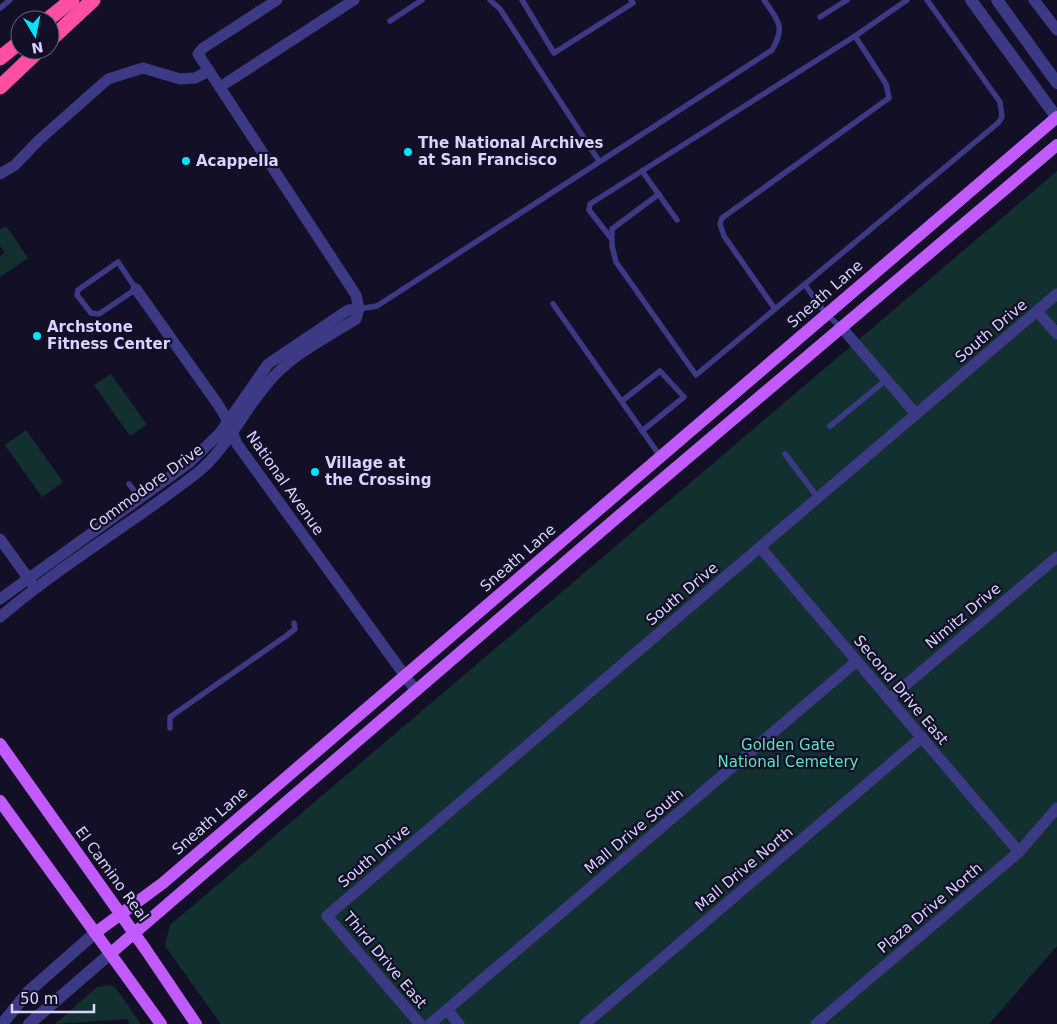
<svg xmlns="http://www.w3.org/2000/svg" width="1057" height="1024" viewBox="0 0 1057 1024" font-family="'DejaVu Sans',sans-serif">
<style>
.green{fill:#12302f}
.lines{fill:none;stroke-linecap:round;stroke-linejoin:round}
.service{stroke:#3d3a85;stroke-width:5.5}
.minor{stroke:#3d3a85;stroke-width:11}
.tertiary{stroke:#3d3a85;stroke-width:12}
.primary{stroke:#c25bff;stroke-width:12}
.motorway{stroke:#ff4fa3;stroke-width:15}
.poi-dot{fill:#00e5ff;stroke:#130f26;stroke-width:2}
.labels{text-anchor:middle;stroke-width:4.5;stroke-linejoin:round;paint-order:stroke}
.poi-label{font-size:15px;font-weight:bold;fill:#d9d4ff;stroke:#130f26;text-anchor:start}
.street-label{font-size:15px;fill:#d9d4ff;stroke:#130f26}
.park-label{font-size:15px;fill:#5fe0c0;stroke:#130f26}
</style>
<rect width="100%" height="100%" fill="#130f26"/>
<g class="green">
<path d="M1057,171v775l-68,78h-768l-56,-78 5,-21z"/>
<path d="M6,226l22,32 -28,19v-21l5,-3 -5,-7v-16z"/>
<path d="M111,374l36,51 -17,11 -36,-51z"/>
<path d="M26,430l37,52 -21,15 -37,-52z"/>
<path d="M106,985l9,2 26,37h-12l-1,-5 -73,5 42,-37z"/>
</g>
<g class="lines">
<g class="service">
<path d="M490,0l10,9 99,152"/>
<path d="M522,0l32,53 79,-50 -2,-3"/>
<path d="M0,8l10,-8"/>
<path d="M820,17l27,-17"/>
<path d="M390,21l32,-21"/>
<path d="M642,171l35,49"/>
<path d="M659,194l-47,35v17l4,16 80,113 302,-252 4,-6 -2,-15 -73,-102"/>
<path d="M611,238l-22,-28 1,-6 265,-168 52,-36"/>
<path d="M118,262l18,27 -37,25 -8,-1 -14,-18 1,-5z"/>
<path d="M805,285l21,29 16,14"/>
<path d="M553,304l107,152"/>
<path d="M359,309l18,-3 395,-256c14,-23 6,-30 -8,-50"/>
<path d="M775,309l-51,-73 -4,-12 2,-6 167,-120 -3,-14 -31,-48"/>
<path d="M622,401l38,-30 24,26 -42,34"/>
<path d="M830,426l56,-46"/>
<path d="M785,454l33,44"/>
<path d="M129,484l11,14"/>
<path d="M170,728v-11l116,-81 9,-7 -1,-6"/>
</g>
<g class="minor">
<path d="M1034,0l23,30"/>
<path d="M220,87l134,-87"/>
<path d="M0,174l15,-9 24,-25 69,-61 35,-11 37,11 15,-1 14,-7"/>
<path d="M136,289l83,117 9,15 9,23 179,247"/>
<path d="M1037,311l20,23"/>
<path d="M842,328l74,86"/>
<path d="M0,539l31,43"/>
<path d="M760,547l259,305"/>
<path d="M0,599l189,-136 31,-30 48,-69 80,-54 11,-1"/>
<path d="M0,617c62,-53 133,-94 197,-144 33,-27 48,-67 78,-98 22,-23 54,-39 81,-56l3,-10 -3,-14 -158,-241 5,-6 74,-48"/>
<path d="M889,699l168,-142"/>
<path d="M447,1010l12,14"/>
<path d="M420,1024l-93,-108 730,-622"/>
<path d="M430,1024l427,-363"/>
<path d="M585,1024l337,-287"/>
<path d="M816,1024l203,-172 38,-44"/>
</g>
<g class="tertiary">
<path d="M971,0l86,118"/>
<path d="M997,0l60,83"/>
<path d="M2,1024l26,-32 67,-59"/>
<path d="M29,1024l82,-71"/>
</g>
<g class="primary">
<path d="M0,744l146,206 50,74"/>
<path d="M0,801l161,223"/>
<path d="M95,933l68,-50 894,-766"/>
<path d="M111,953l502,-432 444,-376"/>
</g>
<g class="motorway">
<path d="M47,20l25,-20"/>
<path d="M50,40l43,-40"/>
<path d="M0,58l20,-16"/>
<path d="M0,87l39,-37"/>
</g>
</g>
<g class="poi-dot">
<circle cx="408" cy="152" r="5"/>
<circle cx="186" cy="161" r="5"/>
<circle cx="37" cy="336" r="5"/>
<circle cx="315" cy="472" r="5"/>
</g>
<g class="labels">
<g class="poi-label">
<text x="418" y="148">The National Archives<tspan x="418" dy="17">at San Francisco</tspan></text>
<text x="196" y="166">Acappella</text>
<text x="47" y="332">Archstone<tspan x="47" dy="17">Fitness Center</tspan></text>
<text x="325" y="468">Village at<tspan x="325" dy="17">the Crossing</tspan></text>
</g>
<g class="street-label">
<text transform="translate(825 294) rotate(-41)" y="5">Sneath Lane</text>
<text transform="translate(991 331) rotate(-40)" y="5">South Drive</text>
<text transform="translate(285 483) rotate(55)" y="5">National Avenue</text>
<text transform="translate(146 488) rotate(-36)" y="5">Commodore Drive</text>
<text transform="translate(518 558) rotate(-41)" y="5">Sneath Lane</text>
<text transform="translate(682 594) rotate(-40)" y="5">South Drive</text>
<text transform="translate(963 616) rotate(-40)" y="5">Nimitz Drive</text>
<text transform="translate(901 690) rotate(50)" y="5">Second Drive East</text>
<text transform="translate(210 821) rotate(-41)" y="5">Sneath Lane</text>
<text transform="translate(634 831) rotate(-40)" y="5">Mall Drive South</text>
<text transform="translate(374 856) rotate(-40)" y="5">South Drive</text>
<text transform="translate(744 869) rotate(-40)" y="5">Mall Drive North</text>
<text transform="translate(112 874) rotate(54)" y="5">El Camino Real</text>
<text transform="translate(930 908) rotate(-40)" y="5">Plaza Drive North</text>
<text transform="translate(385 960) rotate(50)" y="5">Third Drive East</text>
</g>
<g class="park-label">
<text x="788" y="750">Golden Gate<tspan x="788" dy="17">National Cemetery</tspan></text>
</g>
</g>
<g transform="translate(35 35) rotate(170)"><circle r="24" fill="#130f26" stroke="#625e7d"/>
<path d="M0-4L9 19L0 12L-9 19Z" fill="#00e5ff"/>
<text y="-8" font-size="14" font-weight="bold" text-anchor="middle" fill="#d9d4ff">N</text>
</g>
<path d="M12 1004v8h82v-8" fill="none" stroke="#d9d4ff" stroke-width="2.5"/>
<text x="20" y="1004" font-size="15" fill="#d9d4ff" stroke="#130f26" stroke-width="4" paint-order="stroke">50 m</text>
</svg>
